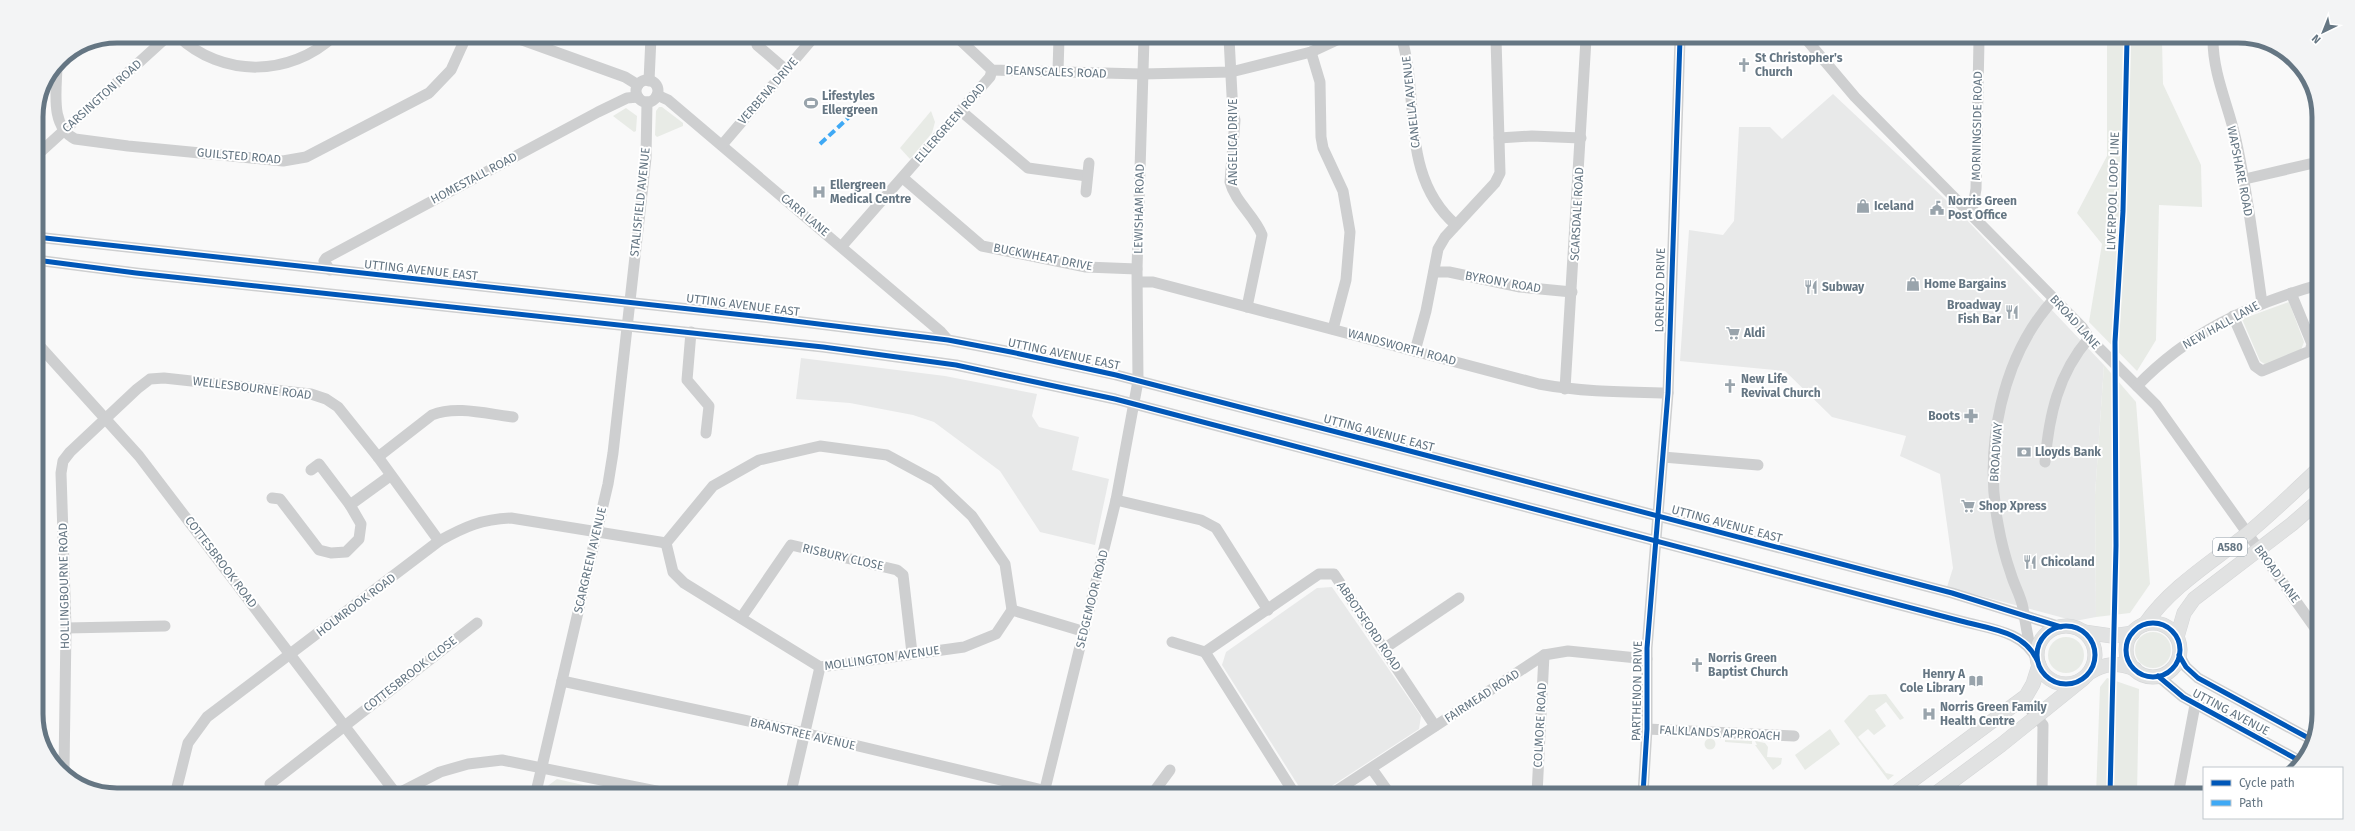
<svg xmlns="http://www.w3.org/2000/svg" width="2355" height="831" viewBox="0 0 2355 831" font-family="'Fira Sans',sans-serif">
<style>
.built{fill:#e8e9e9}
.green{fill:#e8ebe6}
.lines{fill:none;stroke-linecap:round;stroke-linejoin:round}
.major-casing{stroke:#d5d6d7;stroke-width:15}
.minor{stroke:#cecfd0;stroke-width:11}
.major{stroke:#e1e2e2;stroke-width:14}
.quiet{stroke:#3fa9f5;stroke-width:4;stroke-dasharray:8 4;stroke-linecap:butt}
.cycleway-casing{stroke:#fff;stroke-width:8}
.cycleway{stroke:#0057b8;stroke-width:5}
.labels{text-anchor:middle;stroke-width:4;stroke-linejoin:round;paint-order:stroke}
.shield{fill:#fff;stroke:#939fa8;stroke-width:1}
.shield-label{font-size:11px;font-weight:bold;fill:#657683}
.poi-label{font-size:12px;font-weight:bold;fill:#657683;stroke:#fff;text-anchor:start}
.street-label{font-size:12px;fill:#657683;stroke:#fff}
.rim{fill:none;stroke:#657683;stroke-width:5}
</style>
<rect width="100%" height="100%" fill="#f9f9f9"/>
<g class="built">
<path d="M1833,94l130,122 141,149 -9,130 1,122 -21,4 -128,-34 6,-19 -13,-94 -40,-18 6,-20 -74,-19 -47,-46 -105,-10 9,-131 34,5 11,-14 5,-94h31l12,12z"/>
<path d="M801,358l144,18 92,18 -5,22 7,11 40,10 -7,33 37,9 -14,66 -55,-13 -40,-61 -66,-49 -21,-7 -63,-12 -54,-4z"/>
<path d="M1332,587l89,129 -2,13 -98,64h-18l-81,-128 4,-13 91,-64z"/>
</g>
<g class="green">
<path d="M2107,40h55l1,44 38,81 1,42 -43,-2 -3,135 -19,31 -48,-49 13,-78 -25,-31 30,-57z"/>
<path d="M659,107h3l21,16v3l-26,11 -2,-2 1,-24z"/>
<path d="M626,108l11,8 -1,15 -2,1 -21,-16z"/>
<path d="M931,111l4,11 -3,11 -22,26 -10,-11z"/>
<path d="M2289,302l15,40 -3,8 -35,15 -6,-4 -18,-42z"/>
<path d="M2104,365l32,37 14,182 -20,29 -34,4 -1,-122z"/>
<circle cx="2153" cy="650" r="18"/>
<circle cx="2066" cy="655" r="18"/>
<path d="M2107,678l32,11 -2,106h-41l4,-108z"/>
<path d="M1886,694l18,24 -4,2 -14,-18 -11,8 11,16 -12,9 -6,-6 -10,8 28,36 8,2 -6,5 -44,-59 25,-26z"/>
<path d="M1830,729l10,15 -35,26 -10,-15z"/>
<circle cx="1710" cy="744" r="5.5"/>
<path d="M1725,740l27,1v3l-27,-2z"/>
<path d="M1755,741l10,2 3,4 -1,10 15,1 -1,6 -8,6 -18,-25h2z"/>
<path d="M557,779l57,13h-70l1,-4z"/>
</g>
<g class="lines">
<defs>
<g id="major">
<circle cx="2153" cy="650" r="27"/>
<path d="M2145,624c27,-38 66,-61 102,-90 24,-20 47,-42 69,-63"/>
<circle cx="2066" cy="655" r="29"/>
<path d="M2084,632l28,4 21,-3"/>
<path d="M2177,637l7,-24 10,-14 98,-75 24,-21"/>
<path d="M2089,673c16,-10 28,-11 46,-4"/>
<path d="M1894,794l132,-98 7,-12 6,-19"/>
<path d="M1935,794l66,-49 82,-66"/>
</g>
</defs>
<use href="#major" class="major-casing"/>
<g class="minor">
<path d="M178,36c44,42 112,41 156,0"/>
<path d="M514,37l111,40 13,8"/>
<path d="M755,37l2,8 29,25"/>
<path d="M958,38l34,32 150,4 89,-2 80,-20 30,-14"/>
<path d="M1229,38l4,76 2,6 -5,62c5,20 25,34 32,53l-15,72"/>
<path d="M1402,39c18,64 -2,137 54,186"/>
<path d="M1806,39l49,58 227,230 7,11 67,67 159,223"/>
<path d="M2213,40c0,35 16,67 23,100 12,54 18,108 26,163"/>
<path d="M1311,52l9,30 1,55 2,11 20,43 7,41 -4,48 -13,49"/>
<path d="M57,64c0,25 -8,62 18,75l53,7 155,15 23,-4 123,-64 22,-23 15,-33"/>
<path d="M1058,71l1,-33"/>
<circle cx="647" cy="91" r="11"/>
<path d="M649,81l2,-44"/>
<path d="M657,95l11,5 273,232 7,8"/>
<path d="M961,111l67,57 59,8"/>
<path d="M1499,138l33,-2 49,2"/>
<path d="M722,145l92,-108"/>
<path d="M36,156l132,-120"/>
<path d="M903,178l79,68 104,21 51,2"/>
<path d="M2245,179l73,-17"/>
<path d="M1086,192l3,-29"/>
<path d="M1970,212l3,-6 3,-17 3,-149"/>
<path d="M36,237l726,80 186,23 63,12 105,23 267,69 569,149 109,34"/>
<path d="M842,246l148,-169 2,-7"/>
<path d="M36,260l100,13 687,74 133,18 159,34 846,222c29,8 63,10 76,39"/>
<path d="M330,270l-6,-9 2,-3 272,-146 29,-14 11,-1"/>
<path d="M1434,272h15l71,15 52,5"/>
<path d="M1139,282h14l386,102c43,8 85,8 129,9"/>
<path d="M2233,316l22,50 7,5 48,-20 2,-7 -21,-51"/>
<path d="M691,332l-4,48 22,26 -3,27"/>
<path d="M36,342l103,114 255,335"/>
<path d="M1415,351l11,-40 12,-62 7,-12 50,-54 5,-10 -4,-134"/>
<path d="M2137,386c51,-53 111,-81 181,-101"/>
<path d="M1565,389l21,-350"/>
<path d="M378,457l54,-42c24,-10 55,-1 81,2"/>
<path d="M1663,457l95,8"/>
<path d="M2045,462c4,-47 13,-88 44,-124"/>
<path d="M272,498l8,1 39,51 12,3 15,-1 13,-13 2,-15 -11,-19 -31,-41 -8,6"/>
<path d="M1116,500l85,20 15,8 52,82"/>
<path d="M350,505l40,-29"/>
<path d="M666,543l7,29 11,11 136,84 144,-20 32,-13 16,-24 70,21"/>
<path d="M666,543l47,-57 46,-26 61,-14 67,9 48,26 37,35 33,48 7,46"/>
<path d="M741,618l50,-73 106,25 6,5 9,78"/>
<path d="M66,628l99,-2"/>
<path d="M1172,642l33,10 114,-78h15l101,152"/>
<path d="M2030,646c-3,-13 -5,-25 -7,-38 -2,-12 -9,-23 -12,-34 -6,-17 -10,-33 -13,-50 -14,-76 3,-167 56,-225"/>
<path d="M1385,648l74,-50"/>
<path d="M1205,652l89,141"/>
<path d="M2179,655l7,12 12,11 116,63"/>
<path d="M2158,676l25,21 117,64"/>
<path d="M562,681l242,52 251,60"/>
<path d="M2022,699l21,26 -1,70"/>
<path d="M1647,729l147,7"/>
<path d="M1372,769l17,24"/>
<path d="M64,771l2,-143 -5,-155 2,-12 7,-9 67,-63 13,-10 14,-1 147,16 15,5 12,8 40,50 61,84"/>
<path d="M270,784l207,-161"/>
<path d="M176,791l12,-48 19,-26 232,-176c25,-14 43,-22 72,-23l155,25"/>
<path d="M403,791l37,-19 28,-8 34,-4 159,32"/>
<path d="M536,792l72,-308 5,-31 33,-295 1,-56"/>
<path d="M791,792l29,-125"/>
<path d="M1044,793l72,-293 22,-119 -1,-112 7,-231"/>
<path d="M1153,793l17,-23"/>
<path d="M1333,793l211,-138 24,-4 79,8"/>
<path d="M1537,794l7,-139"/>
<path d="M1643,794l4,-65v-81l21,-255 12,-354"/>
<path d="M2178,795l17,-90"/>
</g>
<use href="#major" class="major"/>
<path class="quiet" d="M820,144l40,-37"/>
<defs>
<g id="cycleway">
<path d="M36,237l726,80 186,23 63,12 105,23 267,69 569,149 109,34"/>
<path d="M36,260l100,13 687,74 133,18 159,34 846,222c29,8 63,10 76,39"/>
<circle cx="2153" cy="650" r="27"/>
<circle cx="2066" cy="655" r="29"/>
<path d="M2179,655l7,12 12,11 116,63"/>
<path d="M2158,676l25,21 117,64"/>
<path d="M1643,794l4,-65v-81l21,-255 12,-354"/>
<path d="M2110,795l6,-249 -1,-204 8,-131 4,-171"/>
</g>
</defs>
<use href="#cycleway" class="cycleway-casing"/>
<use href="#cycleway" class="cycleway"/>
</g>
<defs>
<symbol id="church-bare" viewBox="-9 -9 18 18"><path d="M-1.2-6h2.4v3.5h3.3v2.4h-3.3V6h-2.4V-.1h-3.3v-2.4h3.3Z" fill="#99a4ac" stroke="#fff" stroke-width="2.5" paint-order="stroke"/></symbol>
<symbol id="stadium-bare" viewBox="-9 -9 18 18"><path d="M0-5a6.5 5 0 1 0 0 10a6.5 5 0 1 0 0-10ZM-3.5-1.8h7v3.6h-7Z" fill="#99a4ac" stroke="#fff" stroke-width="2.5" paint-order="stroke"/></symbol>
<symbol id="hospital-bare" viewBox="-9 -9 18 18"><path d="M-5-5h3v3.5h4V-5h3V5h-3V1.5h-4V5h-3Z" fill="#99a4ac" stroke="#fff" stroke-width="2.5" paint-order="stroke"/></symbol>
<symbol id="shop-bare" viewBox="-9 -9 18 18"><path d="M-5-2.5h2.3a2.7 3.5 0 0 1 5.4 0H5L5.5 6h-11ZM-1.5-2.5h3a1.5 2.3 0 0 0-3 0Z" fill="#99a4ac" stroke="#fff" stroke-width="2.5" paint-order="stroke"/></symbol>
<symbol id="civic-bare" viewBox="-9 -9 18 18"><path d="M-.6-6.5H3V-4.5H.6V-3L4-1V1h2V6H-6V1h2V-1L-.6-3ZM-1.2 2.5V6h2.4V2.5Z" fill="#99a4ac" stroke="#fff" stroke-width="2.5" paint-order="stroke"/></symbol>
<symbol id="restaurant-bare" viewBox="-9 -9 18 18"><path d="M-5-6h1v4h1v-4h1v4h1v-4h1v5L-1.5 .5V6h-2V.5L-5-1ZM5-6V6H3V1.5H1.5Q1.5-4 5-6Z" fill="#99a4ac" stroke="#fff" stroke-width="2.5" paint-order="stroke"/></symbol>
<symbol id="supermarket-bare" viewBox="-9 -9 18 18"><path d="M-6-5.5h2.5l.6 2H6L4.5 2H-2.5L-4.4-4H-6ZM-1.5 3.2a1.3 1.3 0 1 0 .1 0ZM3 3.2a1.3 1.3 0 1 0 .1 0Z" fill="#99a4ac" stroke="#fff" stroke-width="2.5" paint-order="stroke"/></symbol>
<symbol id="pharmacy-bare" viewBox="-9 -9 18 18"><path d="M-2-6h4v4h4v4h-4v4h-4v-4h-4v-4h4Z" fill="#99a4ac" stroke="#fff" stroke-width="2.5" paint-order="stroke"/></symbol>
<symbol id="bank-bare" viewBox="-9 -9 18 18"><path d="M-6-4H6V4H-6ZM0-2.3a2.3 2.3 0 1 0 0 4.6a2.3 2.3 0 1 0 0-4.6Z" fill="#99a4ac" stroke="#fff" stroke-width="2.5" paint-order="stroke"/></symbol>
<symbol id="library-bare" viewBox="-9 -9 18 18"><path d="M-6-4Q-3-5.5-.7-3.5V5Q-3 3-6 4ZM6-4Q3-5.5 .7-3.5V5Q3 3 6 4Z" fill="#99a4ac" stroke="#fff" stroke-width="2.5" paint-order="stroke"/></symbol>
</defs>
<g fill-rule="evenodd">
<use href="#church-bare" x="1734" y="55" width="20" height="20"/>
<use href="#stadium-bare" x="801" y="93" width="20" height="20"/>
<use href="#hospital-bare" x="809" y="182" width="20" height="20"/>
<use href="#shop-bare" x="1853" y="196" width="20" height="20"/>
<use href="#civic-bare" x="1927" y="198" width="20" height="20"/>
<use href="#shop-bare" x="1903" y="274" width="20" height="20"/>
<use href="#restaurant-bare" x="1801" y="277" width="20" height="20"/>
<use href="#restaurant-bare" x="2002" y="302" width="20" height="20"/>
<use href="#supermarket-bare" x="1723" y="323" width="20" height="20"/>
<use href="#church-bare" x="1720" y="376" width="20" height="20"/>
<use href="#pharmacy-bare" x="1961" y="406" width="20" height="20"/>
<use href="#bank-bare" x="2014" y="442" width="20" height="20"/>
<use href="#supermarket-bare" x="1958" y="496" width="20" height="20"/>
<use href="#restaurant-bare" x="2020" y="552" width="20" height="20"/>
<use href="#church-bare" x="1687" y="655" width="20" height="20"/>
<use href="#library-bare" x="1966" y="671" width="20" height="20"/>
<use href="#hospital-bare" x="1919" y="704" width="20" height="20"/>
</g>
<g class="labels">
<rect class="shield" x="2213" y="538" width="34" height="18" rx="3"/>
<g class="shield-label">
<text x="2230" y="551">A580</text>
</g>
<g class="poi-label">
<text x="1755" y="62">St Christopher's<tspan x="1755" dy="14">Church</tspan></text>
<text x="822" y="100">Lifestyles<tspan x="822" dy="14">Ellergreen</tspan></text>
<text x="830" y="189">Ellergreen<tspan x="830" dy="14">Medical Centre</tspan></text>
<text x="1948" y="205">Norris Green<tspan x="1948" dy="14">Post Office</tspan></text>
<text x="1874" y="210">Iceland</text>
<text x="1924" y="288">Home Bargains</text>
<text x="1822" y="291">Subway</text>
<text x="2001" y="309" text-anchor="end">Broadway<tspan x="2001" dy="14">Fish Bar</tspan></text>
<text x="1744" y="337">Aldi</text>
<text x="1741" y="383">New Life<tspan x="1741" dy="14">Revival Church</tspan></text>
<text x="1960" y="420" text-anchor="end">Boots</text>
<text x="2035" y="456">Lloyds Bank</text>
<text x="1979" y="510">Shop Xpress</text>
<text x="2041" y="566">Chicoland</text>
<text x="1708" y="662">Norris Green<tspan x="1708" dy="14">Baptist Church</tspan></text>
<text x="1965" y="678" text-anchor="end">Henry A<tspan x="1965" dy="14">Cole Library</tspan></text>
<text x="1940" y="711">Norris Green Family<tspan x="1940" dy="14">Health Centre</tspan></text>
</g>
<g class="street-label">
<text transform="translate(1056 72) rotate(2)" y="4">DEANSCALES ROAD</text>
<text transform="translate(768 91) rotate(-49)" y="4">VERBENA DRIVE</text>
<text transform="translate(102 96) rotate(-42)" y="4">CARSINGTON ROAD</text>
<text transform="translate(1411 102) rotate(-96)" y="4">CANELLA AVENUE</text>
<text transform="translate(950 123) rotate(-49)" y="4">ELLERGREEN ROAD</text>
<text transform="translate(1977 126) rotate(-89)" y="4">MORNINGSIDE ROAD</text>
<text transform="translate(1233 142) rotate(-90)" y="4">ANGELICA DRIVE</text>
<text transform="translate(239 156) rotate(5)" y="4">GUILSTED ROAD</text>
<text transform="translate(2240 171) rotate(79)" y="4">WAPSHARE ROAD</text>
<text transform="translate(474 178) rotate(-28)" y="4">HOMESTALL ROAD</text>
<text transform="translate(2113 191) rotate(-88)" y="4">LIVERPOOL LOOP LINE</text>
<text transform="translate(640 202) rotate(-84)" y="4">STALISFIELD AVENUE</text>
<text transform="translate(1139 209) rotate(-89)" y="4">LEWISHAM ROAD</text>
<text transform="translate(1577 214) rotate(-87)" y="4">SCARSDALE ROAD</text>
<text transform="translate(805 215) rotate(40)" y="4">CARR LANE</text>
<text transform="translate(1043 257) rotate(11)" y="4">BUCKWHEAT DRIVE</text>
<text transform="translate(421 270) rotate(6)" y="4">UTTING AVENUE EAST</text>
<text transform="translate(1503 282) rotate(10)" y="4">BYRONY ROAD</text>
<text transform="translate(1660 290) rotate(-89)" y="4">LORENZO DRIVE</text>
<text transform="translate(743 305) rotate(7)" y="4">UTTING AVENUE EAST</text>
<text transform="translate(2075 322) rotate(48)" y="4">BROAD LANE</text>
<text transform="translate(2221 325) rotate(-29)" y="4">NEW HALL LANE</text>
<text transform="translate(1402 347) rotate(15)" y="4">WANDSWORTH ROAD</text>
<text transform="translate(1064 354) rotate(12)" y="4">UTTING AVENUE EAST</text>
<text transform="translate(252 388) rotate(7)" y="4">WELLESBOURNE ROAD</text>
<text transform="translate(1379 433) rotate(15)" y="4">UTTING AVENUE EAST</text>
<text transform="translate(1996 452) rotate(-86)" y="4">BROADWAY</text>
<text transform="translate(1727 524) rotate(15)" y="4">UTTING AVENUE EAST</text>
<text transform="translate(843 557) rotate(13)" y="4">RISBURY CLOSE</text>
<text transform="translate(590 560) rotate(-77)" y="4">SCARGREEN AVENUE</text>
<text transform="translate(221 562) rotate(53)" y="4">COTTESBROOK ROAD</text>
<text transform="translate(2277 574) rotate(54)" y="4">BROAD LANE</text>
<text transform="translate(64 586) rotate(-91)" y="4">HOLLINGBOURNE ROAD</text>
<text transform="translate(1092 599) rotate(-76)" y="4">SEDGEMOOR ROAD</text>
<text transform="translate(356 605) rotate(-37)" y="4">HOLMROOK ROAD</text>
<text transform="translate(1369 626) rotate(56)" y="4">ABBOTSFORD ROAD</text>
<text transform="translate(882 658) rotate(-8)" y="4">MOLLINGTON AVENUE</text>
<text transform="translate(410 674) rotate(-38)" y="4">COTTESBROOK CLOSE</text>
<text transform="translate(1637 691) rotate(-89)" y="4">PARTHENON DRIVE</text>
<text transform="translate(1482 696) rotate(-33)" y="4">FAIRMEAD ROAD</text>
<text transform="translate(2231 712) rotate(28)" y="4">UTTING AVENUE</text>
<text transform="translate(1540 725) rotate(-87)" y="4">COLMORE ROAD</text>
<text transform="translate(1720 733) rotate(3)" y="4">FALKLANDS APPROACH</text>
<text transform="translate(803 734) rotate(13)" y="4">BRANSTREE AVENUE</text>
</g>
</g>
<path d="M0 0H2355V831H0ZM117 43H2238A74 74 0 0 1 2312 117V714A74 74 0 0 1 2238 788H117A74 74 0 0 1 43 714V117A74 74 0 0 1 117 43Z" fill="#f3f4f5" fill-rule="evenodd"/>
<path class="rim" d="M117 43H2238A74 74 0 0 1 2312 117V714A74 74 0 0 1 2238 788H117A74 74 0 0 1 43 714V117A74 74 0 0 1 117 43Z"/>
<rect x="2203" y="767" width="140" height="52" fill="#ffffff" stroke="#c1c8cd"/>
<rect x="2211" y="780" width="20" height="6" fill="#0057b8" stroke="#c1c8cd"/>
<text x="2239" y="787" font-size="12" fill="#657683">Cycle path</text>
<rect x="2211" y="800" width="20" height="6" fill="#3fa9f5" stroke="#c1c8cd"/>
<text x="2239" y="807" font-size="12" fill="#657683">Path</text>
<g transform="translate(2323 32) rotate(223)" stroke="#ffffff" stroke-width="3" paint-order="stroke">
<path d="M0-3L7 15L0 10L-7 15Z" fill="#657683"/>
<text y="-6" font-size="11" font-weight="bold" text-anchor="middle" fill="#657683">N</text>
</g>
</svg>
